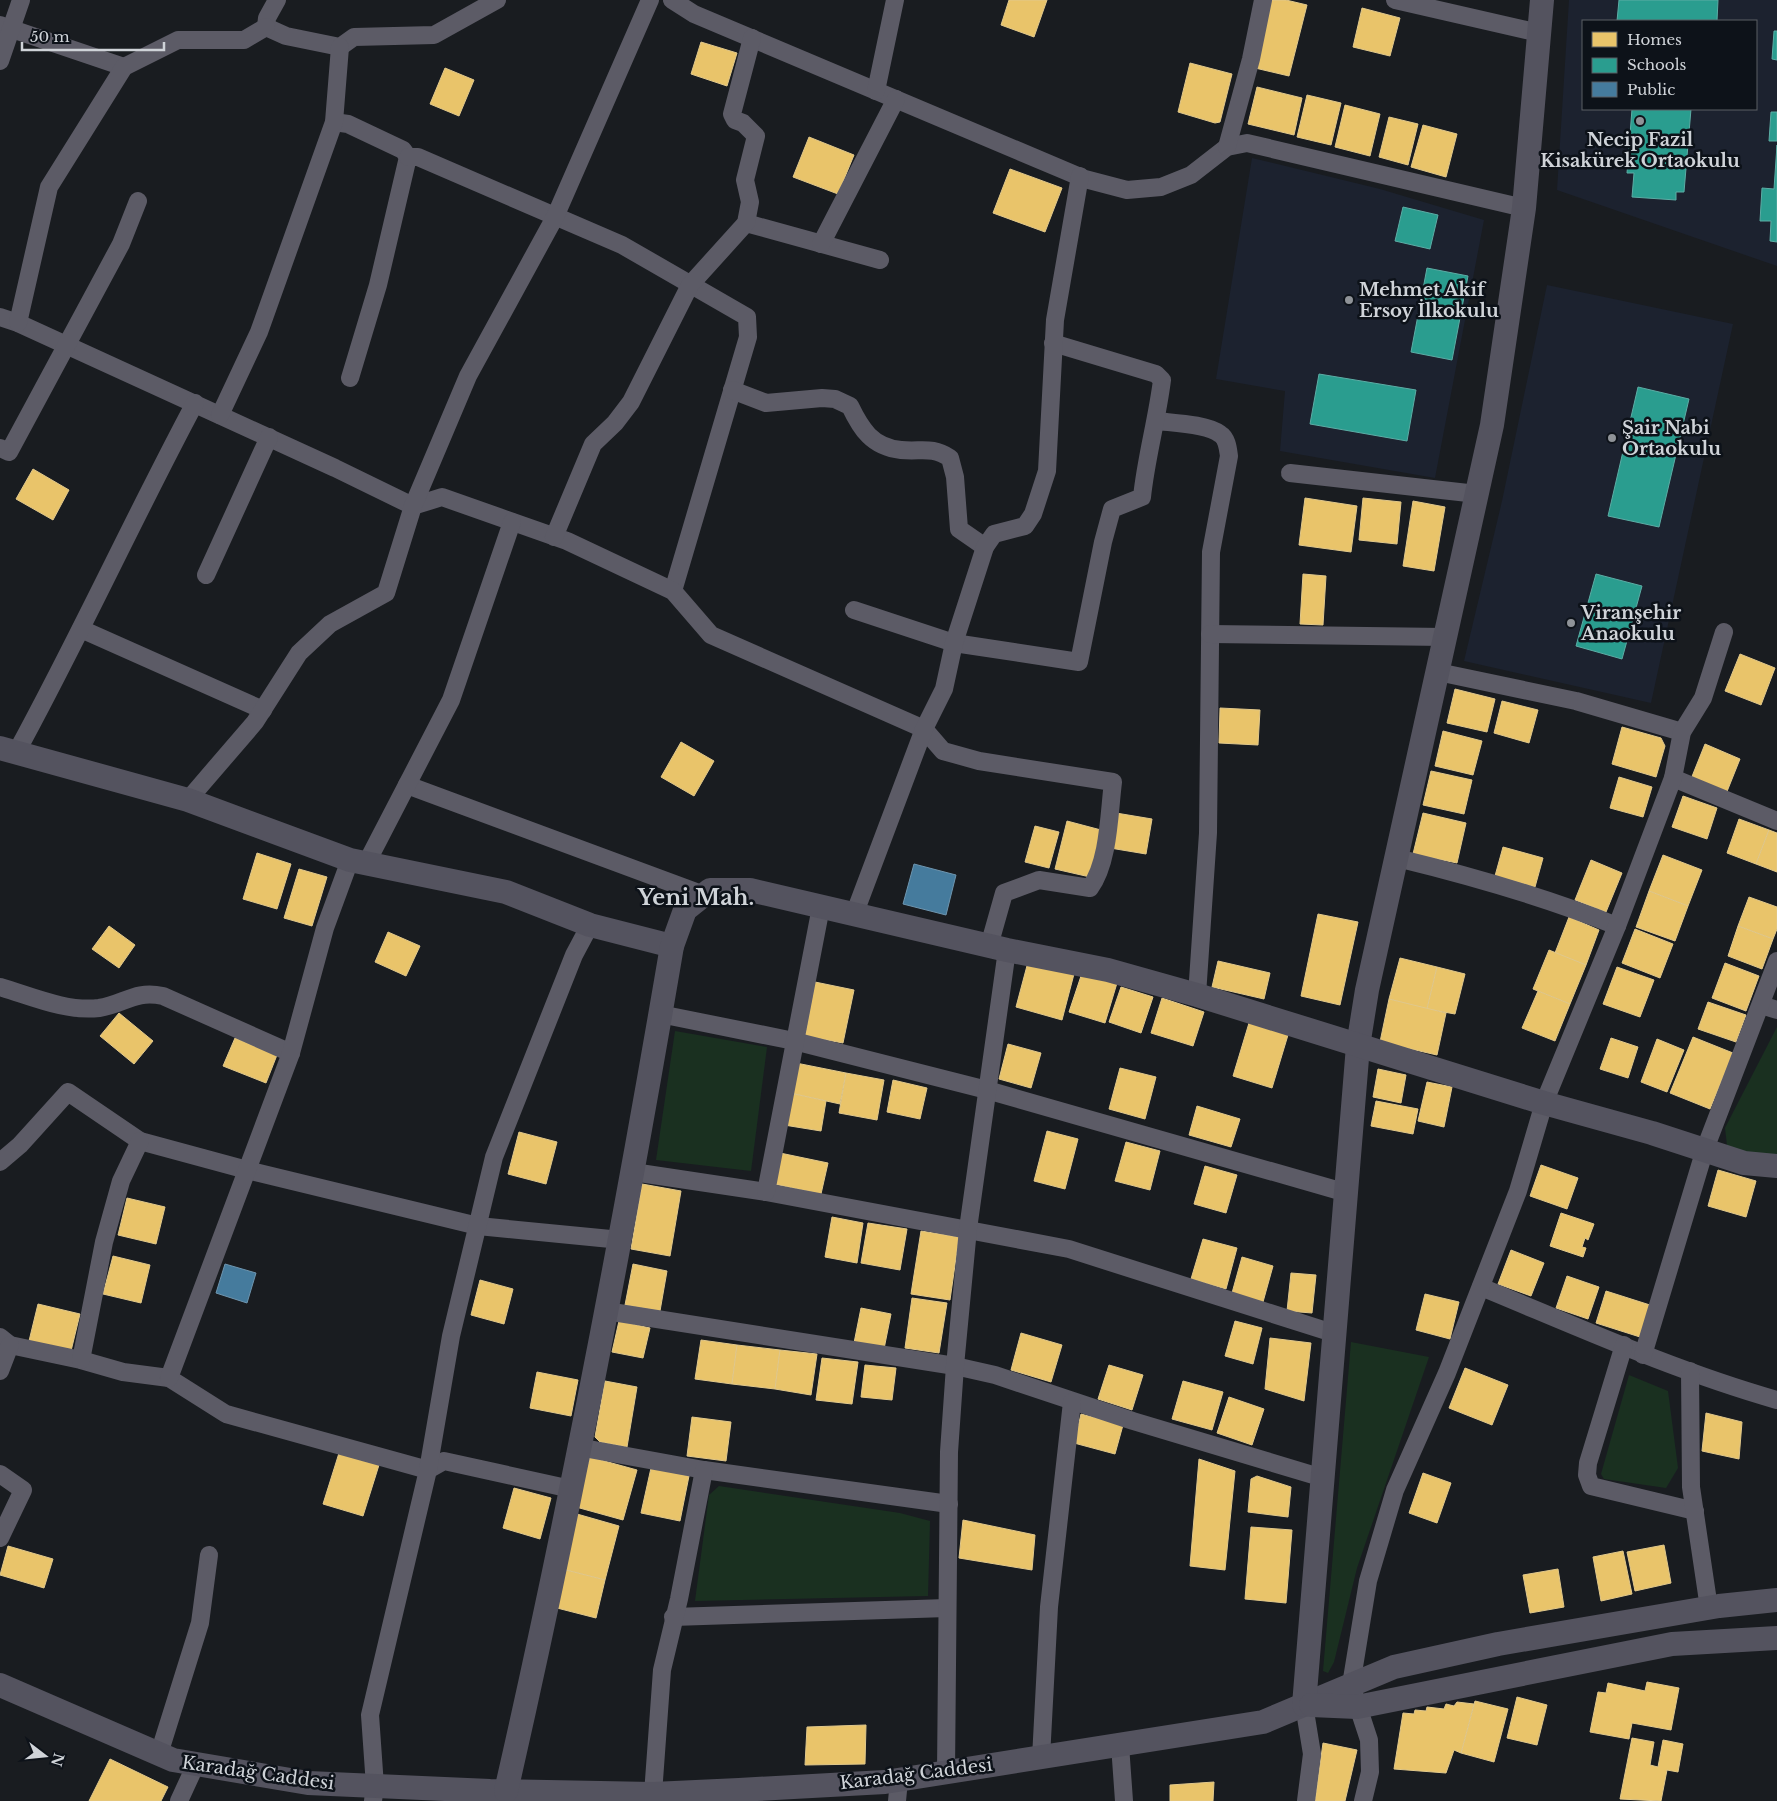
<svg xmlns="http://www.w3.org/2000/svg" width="1777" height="1801" viewBox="0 0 1777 1801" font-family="'Libre Baskerville',serif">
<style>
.built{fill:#1c222f;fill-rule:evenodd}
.green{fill:#1a3020}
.homes{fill:#e9c46a;stroke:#e1c88b}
.schools{fill:#2a9d8f;stroke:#5cada5}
.public{fill:#457b9d;stroke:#6e95af}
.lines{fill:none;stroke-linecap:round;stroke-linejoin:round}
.street{stroke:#5c5b66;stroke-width:18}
.secondary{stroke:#54535f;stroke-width:24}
.poi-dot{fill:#8f9398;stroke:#0d1219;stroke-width:2}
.labels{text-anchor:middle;stroke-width:5;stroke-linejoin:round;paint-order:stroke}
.poi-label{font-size:18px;font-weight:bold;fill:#cfd3d8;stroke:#0d1219;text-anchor:start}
.street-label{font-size:18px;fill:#cfd3d8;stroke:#0d1219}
.district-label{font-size:22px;font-weight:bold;fill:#cfd3d8;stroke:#0d1219}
</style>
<rect width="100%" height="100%" fill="#191c20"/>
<g class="built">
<path d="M1569,0h208v266l-220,-76zM1583,21h173v88h-173z"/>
<path d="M1252,158l128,31 104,31 -49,258 -155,-27 5,-60 -69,-12z"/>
<path d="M1547,285l186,39 -82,379 -187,-42 38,-160z"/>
</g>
<g class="green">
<path d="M1777,1027v128l-42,-4 -8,-6 -2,-17z"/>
<path d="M675,1031l92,16 -16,124 -95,-11z"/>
<path d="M1351,1342l78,15 -72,211 -23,94 -6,11 -5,-2z"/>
<path d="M1629,1375l39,16 10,77 -12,20 -62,-9 -3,-5z"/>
<path d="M719,1486l181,27 30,8 -2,75 -233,5 14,-106z"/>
</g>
<g class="homes">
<path d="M1009,0h38l-13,37 -33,-12z"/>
<path d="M1271,0h15l21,5 -18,71 -34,-8z"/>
<path d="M1362,8l38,10 -10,38 -37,-9z"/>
<path d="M701,42l36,11 -10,33 -36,-12z"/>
<path d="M1190,63l42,11 -12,48 -5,1 -37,-11z"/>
<path d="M445,68l29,12 -15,36 -29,-12z"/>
<path d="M1257,87l45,11 -8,37 -46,-11z"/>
<path d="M1307,95l34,8 -10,42 -34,-8z"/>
<path d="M1345,105l35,9 -10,42 -35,-9z"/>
<path d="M1389,117l29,7 -10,41 -29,-8z"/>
<path d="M1423,125l34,9 -11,43 -35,-10z"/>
<path d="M809,137l45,18 -16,39 -45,-17z"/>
<path d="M1010,169l52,19 -17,44 -52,-19z"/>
<path d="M33,469l36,21 -16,30 -37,-21z"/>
<path d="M1305,498l52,8 -6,46 -52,-7z"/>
<path d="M1363,498l38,4 -4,42 -38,-4z"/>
<path d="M1413,501l32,6 -11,64 -31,-5z"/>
<path d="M1303,574l23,2 -3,49 -23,-1z"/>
<path d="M1740,654l35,14 -14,37 -36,-14z"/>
<path d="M1455,689l40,10 -8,33 -40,-9z"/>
<path d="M1502,701l36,9 -9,33 -35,-10z"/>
<path d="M1220,708l40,2 -2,35 -39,-2z"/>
<path d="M1622,727l39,11 4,8 -9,31 -44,-13z"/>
<path d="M1443,731l39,10 -9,34 -38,-9z"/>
<path d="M681,742l33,19 -20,35 -33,-19z"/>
<path d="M1705,744l35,15 -14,35 -35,-15z"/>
<path d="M1431,771l41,9 -8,34 -41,-9z"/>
<path d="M1619,777l33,10 -9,30 -33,-9z"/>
<path d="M1683,796l34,12 -10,31 -35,-12z"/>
<path d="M1116,813l36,6 -6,35 -36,-6z"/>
<path d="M1423,813l43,10 -9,40 -44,-9z"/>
<path d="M1739,819l30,11 -13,34 -29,-11z"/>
<path d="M1067,821l34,9 -11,47 -35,-8z"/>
<path d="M1035,826l24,6 -10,36 -24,-6z"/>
<path d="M1769,830l8,3v39l-21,-8z"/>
<path d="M1503,847l40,11 -8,29 -40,-11z"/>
<path d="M257,853l34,11 -14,45 -34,-10z"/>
<path d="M1663,855l39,15 -14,36 -39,-15z"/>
<path d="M1591,860l31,13 -16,39 -31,-12z"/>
<path d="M299,869l28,8 -15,49 -28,-8z"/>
<path d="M1649,891l39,15 -13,35 -39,-14z"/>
<path d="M1749,897l28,10v22l-4,10 -35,-13z"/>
<path d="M1318,914l40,8 -18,83 -39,-9z"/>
<path d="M1569,917l30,13 -13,35 -31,-12z"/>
<path d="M109,926l26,19 -16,23 -27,-19z"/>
<path d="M1738,926l35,13 -11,30 -34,-13z"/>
<path d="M1635,929l38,15 -13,34 -38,-15z"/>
<path d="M388,932l32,14 -14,30 -31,-14z"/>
<path d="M1549,950l37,15 -16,39 -37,-15z"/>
<path d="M1400,958l37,9 -10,42 -38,-10z"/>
<path d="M1218,961l52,12 -6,26 -52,-12z"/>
<path d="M1028,962l46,12 -12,46 -46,-13z"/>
<path d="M1725,963l34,13 -13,35 -34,-13z"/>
<path d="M1437,967l28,7 -10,40 -28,-5z"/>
<path d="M1617,967l37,13 -14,37 -37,-13z"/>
<path d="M1082,973l35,10 -12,40 -36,-11z"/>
<path d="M815,982l39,8 -11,53 -38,-7z"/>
<path d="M1121,987l32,10 -12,36 -32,-11z"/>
<path d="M1538,991l32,13 -15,37 -33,-13z"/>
<path d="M1162,998l42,14 -11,34 -42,-13z"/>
<path d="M1389,999l57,14 -9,42 -57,-13z"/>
<path d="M1708,1002l38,13 -10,27 -38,-13z"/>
<path d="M119,1013l34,28 -19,23 -34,-28z"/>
<path d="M1249,1023l39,12 -16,53 -39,-12z"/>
<path d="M1693,1037l40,16 -23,56 -40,-16z"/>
<path d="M235,1038l42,17 -11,28 -43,-17z"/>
<path d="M1611,1038l27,9 -10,31 -28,-9z"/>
<path d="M1657,1039l27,11 -17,42 -26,-10z"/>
<path d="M1008,1044l33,9 -10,35 -32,-9z"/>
<path d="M796,1063l50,10 -6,31 -50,-11z"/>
<path d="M1120,1068l36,9 -11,42 -36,-10z"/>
<path d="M1378,1069l28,6 -5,28 -28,-6z"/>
<path d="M846,1073l38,7 -7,40 -38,-7z"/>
<path d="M893,1080l34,8 -7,31 -33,-7z"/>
<path d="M1427,1082l25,5 -8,40 -26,-6z"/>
<path d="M790,1093l36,8 -5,30 -37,-6z"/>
<path d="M1376,1101l42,8 -5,25 -42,-8z"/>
<path d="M1197,1106l43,13 -9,28 -42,-12z"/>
<path d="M1047,1131l31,8 -13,50 -31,-8z"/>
<path d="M519,1132l38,10 -11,42 -38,-10z"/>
<path d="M1126,1142l34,9 -10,39 -35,-9z"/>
<path d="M780,1153l48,10 -7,31 -47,-10z"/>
<path d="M1541,1165l37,13 -11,31 -37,-13z"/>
<path d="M1205,1166l32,9 -11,38 -32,-9z"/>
<path d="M1718,1170l38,11 -10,36 -38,-11z"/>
<path d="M642,1184l39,7 -11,65 -39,-7z"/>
<path d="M127,1198l38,9 -9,37 -38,-9z"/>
<path d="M1561,1213l33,11 -6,16 -3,-2 -3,9 4,1 -3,9 -33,-11z"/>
<path d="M832,1217l31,6 -6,40 -32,-6z"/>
<path d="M868,1223l39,6 -7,41 -39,-7z"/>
<path d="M921,1231l38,6 -9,63 -39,-6z"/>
<path d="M1203,1239l34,9 -11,41 -35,-10z"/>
<path d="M1511,1250l33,13 -13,33 -33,-12z"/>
<path d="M113,1256l37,9 -9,38 -38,-9z"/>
<path d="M1242,1257l31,9 -10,36 -31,-9z"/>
<path d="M633,1264l34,7 -7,40 -35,-6z"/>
<path d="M1291,1273l25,2 -4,38 -25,-2z"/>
<path d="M1567,1276l32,11 -11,32 -32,-11z"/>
<path d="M480,1280l33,9 -9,35 -33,-9z"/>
<path d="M1606,1291l44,14 -10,32 -44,-14z"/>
<path d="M1425,1294l34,8 -9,37 -34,-9z"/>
<path d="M912,1298l35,5 -8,50 -34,-5z"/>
<path d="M38,1304l42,10 -9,37 -42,-10z"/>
<path d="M861,1308l30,6 -7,35 -30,-6z"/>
<path d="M619,1321l31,7 -7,30 -31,-6z"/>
<path d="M1235,1321l27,7 -9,36 -28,-8z"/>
<path d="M1021,1333l41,12 -11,37 -40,-12z"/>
<path d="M1270,1338l41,5 -7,58 -39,-12z"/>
<path d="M701,1340l36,5 -5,39 -37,-5z"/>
<path d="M737,1345l43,5 -5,39 -43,-5z"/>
<path d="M780,1350l37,4 -6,41 -36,-6z"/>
<path d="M822,1358l36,4 -6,42 -36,-4z"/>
<path d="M865,1365l31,3 -4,32 -31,-3z"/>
<path d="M1109,1365l34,10 -11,35 -34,-11z"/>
<path d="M1465,1368l43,17 -16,40 -43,-17z"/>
<path d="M537,1372l41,8 -7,36 -41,-8z"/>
<path d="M605,1381l32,6 -10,60 -27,-5 -5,-5z"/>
<path d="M1183,1381l40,11 -11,38 -40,-11z"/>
<path d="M1229,1397l35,12 -12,36 -35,-12z"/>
<path d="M1706,1413l36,9 -3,37 -37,-8z"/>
<path d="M1081,1414l42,11 -8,29 -41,-11z"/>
<path d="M692,1417l39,5 -5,39 -39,-5z"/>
<path d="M339,1453l40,12 -16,51 -40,-12z"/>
<path d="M590,1457l47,13 -14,50 -47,-13z"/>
<path d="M1199,1459l36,12 -10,99 -35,-4z"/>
<path d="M651,1468l38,8 -9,45 -39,-8z"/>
<path d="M1423,1473l28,10 -14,40 -28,-10z"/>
<path d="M1257,1476l34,11 -3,30 -40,-5 3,-33z"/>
<path d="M514,1488l37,10 -11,41 -37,-11z"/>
<path d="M577,1514l42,12 -14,54 -43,-11z"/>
<path d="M963,1520l72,15 -3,35 -73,-12z"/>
<path d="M1251,1527l41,3 -6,73 -41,-4z"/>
<path d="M1664,1545l7,38 -36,8 -8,-39z"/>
<path d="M8,1546l45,13 -9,29 -44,-13z"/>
<path d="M1623,1551l9,43 -31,7 -8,-44z"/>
<path d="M1558,1569l6,38 -34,6 -7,-38z"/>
<path d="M566,1570l39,10 -9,38 -39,-10z"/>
<path d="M1647,1682l32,6 -8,42 -39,-7 -3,16 -39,-7 8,-40 8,1 2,-10 37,8z"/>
<path d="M1517,1697l30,8 -10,40 -30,-7z"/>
<path d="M1475,1701l33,8 -14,53 -33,-9z"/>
<path d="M1457,1702l17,2 -13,49 -7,-3 -8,23 -52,-4 9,-56 11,1 1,-4 11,1 1,-4 17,2 2,-5 8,2z"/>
<path d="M866,1725l-1,39 -60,1 2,-38z"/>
<path d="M1632,1738l22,4 -4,23 8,2 5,-27 20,4 -5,28 -11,-2 -6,31 -41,-2z"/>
<path d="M1323,1743l34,7 -12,51h-30z"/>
<path d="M110,1759l58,28 -7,14h-72z"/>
<path d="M1214,1782l-1,19h-43v-16z"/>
</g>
<g class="schools">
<path d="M1619,0h99l-1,21h-100z"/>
<path d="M1774,31h3v29l-5,-1z"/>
<path d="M1632,109h59l-7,83h-8v8l-44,-3 2,-24h-7z"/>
<path d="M1771,112h6v29h-8z"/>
<path d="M1777,145v97l-7,-1 1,-20h-11l2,-33 12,1z"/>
<path d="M1403,207l35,8 -8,34 -35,-8z"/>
<path d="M1427,268l41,8 -16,84 -41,-8z"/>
<path d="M1319,374l97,16 -9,51 -97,-17z"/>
<path d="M1638,387l51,12 -30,128 -51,-11z"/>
<path d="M1596,574l46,12 -20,73 -46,-13z"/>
</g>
<g class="public">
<path d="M914,864l42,11 -10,40 -43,-11z"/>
<path d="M225,1264l31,9 -9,30 -31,-10z"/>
</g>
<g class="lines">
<g class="street">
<path d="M672,0l22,14 391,165 42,11 34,-3 30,-12 36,-28 20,-4 277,65"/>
<path d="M1395,0l144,33"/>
<path d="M0,25l124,42"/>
<path d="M266,27l20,9 54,11 14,-10 80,-2 63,-35"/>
<path d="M266,27l1,-9 10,-18"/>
<path d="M0,61l21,-61"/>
<path d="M876,91l19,-91"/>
<path d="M334,122l14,2 55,26 5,7 -30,128 -28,93"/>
<path d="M1227,147l24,-88 12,-59"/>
<path d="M408,157h10l204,88 125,72 1,20 -75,254"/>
<path d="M746,223l134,37"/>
<path d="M821,244l75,-145"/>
<path d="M0,317l18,6 317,145 78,38 29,-9 125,44 106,50 38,44 213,94 19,22 36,10 134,21c-4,31 -4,80 -23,106l-51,-8 -35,13 -15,53"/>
<path d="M18,323l31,-136 75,-120 54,-27h66l22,-13"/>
<path d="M732,390l34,13 56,-5 13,1 15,7c11,23 22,41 51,44 21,2 30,-4 49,8l5,19 4,52 26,18"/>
<path d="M220,415l39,-83 75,-210 6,-75"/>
<path d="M1157,421c16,2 50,3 63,13 7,4 8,15 9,22l-18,96 -3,281 -11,162"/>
<path d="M0,448l9,4 112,-208 17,-43"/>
<path d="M1290,473l187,21"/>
<path d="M554,537l39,-93 22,-21 16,-21 59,-117 56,-62 4,-21 -5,-22 11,-44 -13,-13 -8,-3 -3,-6 20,-76"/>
<path d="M206,575l63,-138"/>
<path d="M854,610l100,33 125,19 24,-120 9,-33 30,-12c4,-39 15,-77 20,-117l-6,-6 -103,-31"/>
<path d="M81,629l182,81"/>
<path d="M1210,634l235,3"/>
<path d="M1438,672l138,29 106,31"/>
<path d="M16,753c63,-115 117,-234 179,-350"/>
<path d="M1673,778l104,43"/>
<path d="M407,785l297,110"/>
<path d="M188,800l67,-78 44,-69 31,-29 56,-31 27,-87 55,-130 87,-159 95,-217"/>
<path d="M1397,858c74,18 148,39 220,68"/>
<path d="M366,864l85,-164 61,-178"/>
<path d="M854,915l70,-186 20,-40 10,-46 31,-96 9,-13 31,-8 8,-12 14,-43 8,-151 25,-144"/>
<path d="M0,987c31,9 66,25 99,21 26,-4 35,-18 64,-12l128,57"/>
<path d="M1761,1005l16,5"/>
<path d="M660,1014l134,27 193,49 360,103"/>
<path d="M0,1162l20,-17 48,-53 72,49 107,29 231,56 143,14"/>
<path d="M633,1172l133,20 303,57 267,85"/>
<path d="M766,1192l55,-285"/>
<path d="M1481,1287c97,40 194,84 296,113"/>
<path d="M606,1311l349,55 40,9 138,46 190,57"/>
<path d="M0,1337l10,8 71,15 42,12 46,6 57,36 202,56 16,-9 127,28"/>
<path d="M1624,1345l-36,118 -1,12 4,11 104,25"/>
<path d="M1643,1355l62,-206 72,-188"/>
<path d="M81,1360l23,-118 17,-61 19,-40"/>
<path d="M0,1371l10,-26"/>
<path d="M1690,1371l1,116 18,121"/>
<path d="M169,1378l122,-325 34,-125 25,-68"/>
<path d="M578,1447l126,23 245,34"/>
<path d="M0,1474l23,16 -23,48"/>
<path d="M673,1617l274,-9"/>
<path d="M1304,1705l8,49 -6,47"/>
<path d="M1120,1745l4,56"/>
<path d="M159,1754l41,-131 9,-68"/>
<path d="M1041,1758l8,-151 23,-205"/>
<path d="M946,1772l3,-320 6,-86 13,-137 39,-279"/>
<path d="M653,1794l9,-124 17,-71 25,-129"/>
<path d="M179,1801l17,-37"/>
<path d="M373,1801l2,-15 -5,-71 58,-245 23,-134 43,-179 80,-202 16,-30"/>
<path d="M897,1801l2,-21"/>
<path d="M1363,1801l7,-29 -1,-32 -18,-55 17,-104 27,-91 52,-117 71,-182 26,-88 73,-177 56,-148 9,-46 21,-34 21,-66"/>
</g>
<g class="secondary">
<path d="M0,748l188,52 162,60 156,32 84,33 82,21"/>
<path d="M0,1685l173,75 135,23 182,8 163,3 86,-4 146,-8 378,-60 131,-55 104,-23 221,-38 58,-6"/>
<path d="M1304,1705l54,-659 9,-56 125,-565 32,-217 18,-208"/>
<path d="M1311,1705l46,2 315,-63 105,-6"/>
<path d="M506,1791c64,-280 118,-562 166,-845l13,-36 25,-20h40l257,60 101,20 89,25 347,108 108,30 92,30 33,3"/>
</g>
</g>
<g class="poi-dot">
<circle cx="1640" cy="121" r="5"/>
<circle cx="1349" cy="300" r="5"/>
<circle cx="1612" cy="438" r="5"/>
<circle cx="1571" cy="623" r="5"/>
</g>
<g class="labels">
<g class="poi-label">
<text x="1640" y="146" text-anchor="middle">Necip Fazil<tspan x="1640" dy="21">Kisakürek Ortaokulu</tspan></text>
<text x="1359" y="296">Mehmet Akif<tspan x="1359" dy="21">Ersoy İlkokulu</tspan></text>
<text x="1622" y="434">Şair Nabi<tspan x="1622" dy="21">Ortaokulu</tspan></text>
<text x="1581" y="619">Viranşehir<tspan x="1581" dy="21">Anaokulu</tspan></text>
</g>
<g class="street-label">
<text transform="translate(258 1773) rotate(8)" y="6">Karadağ Caddesi</text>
<text transform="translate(916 1774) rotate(-7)" y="6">Karadağ Caddesi</text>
</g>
<g class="district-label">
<text x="696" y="905">Yeni Mah.</text>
</g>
</g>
<rect x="1582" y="20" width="175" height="90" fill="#0d1219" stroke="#5b5f65"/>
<rect x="1592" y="32" width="25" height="15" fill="#e9c46a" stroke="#5b5f65"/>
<text x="1627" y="45" font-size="15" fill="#cfd3d8">Homes</text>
<rect x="1592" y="58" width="25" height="15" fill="#2a9d8f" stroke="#5b5f65"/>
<text x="1627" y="70" font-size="15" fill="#cfd3d8">Schools</text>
<rect x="1592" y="82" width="25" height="15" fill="#457b9d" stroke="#5b5f65"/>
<text x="1627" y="95" font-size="15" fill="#cfd3d8">Public</text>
<g transform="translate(45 1756) rotate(106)" stroke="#0d1219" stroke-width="4" paint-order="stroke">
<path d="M0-4L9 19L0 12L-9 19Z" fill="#cfd3d8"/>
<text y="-8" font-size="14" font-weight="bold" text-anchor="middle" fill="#cfd3d8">N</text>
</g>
<path d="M22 42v8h142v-8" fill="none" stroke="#cfd3d8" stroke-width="2.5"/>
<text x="30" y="42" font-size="15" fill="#cfd3d8" stroke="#0d1219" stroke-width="4" paint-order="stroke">50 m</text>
</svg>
